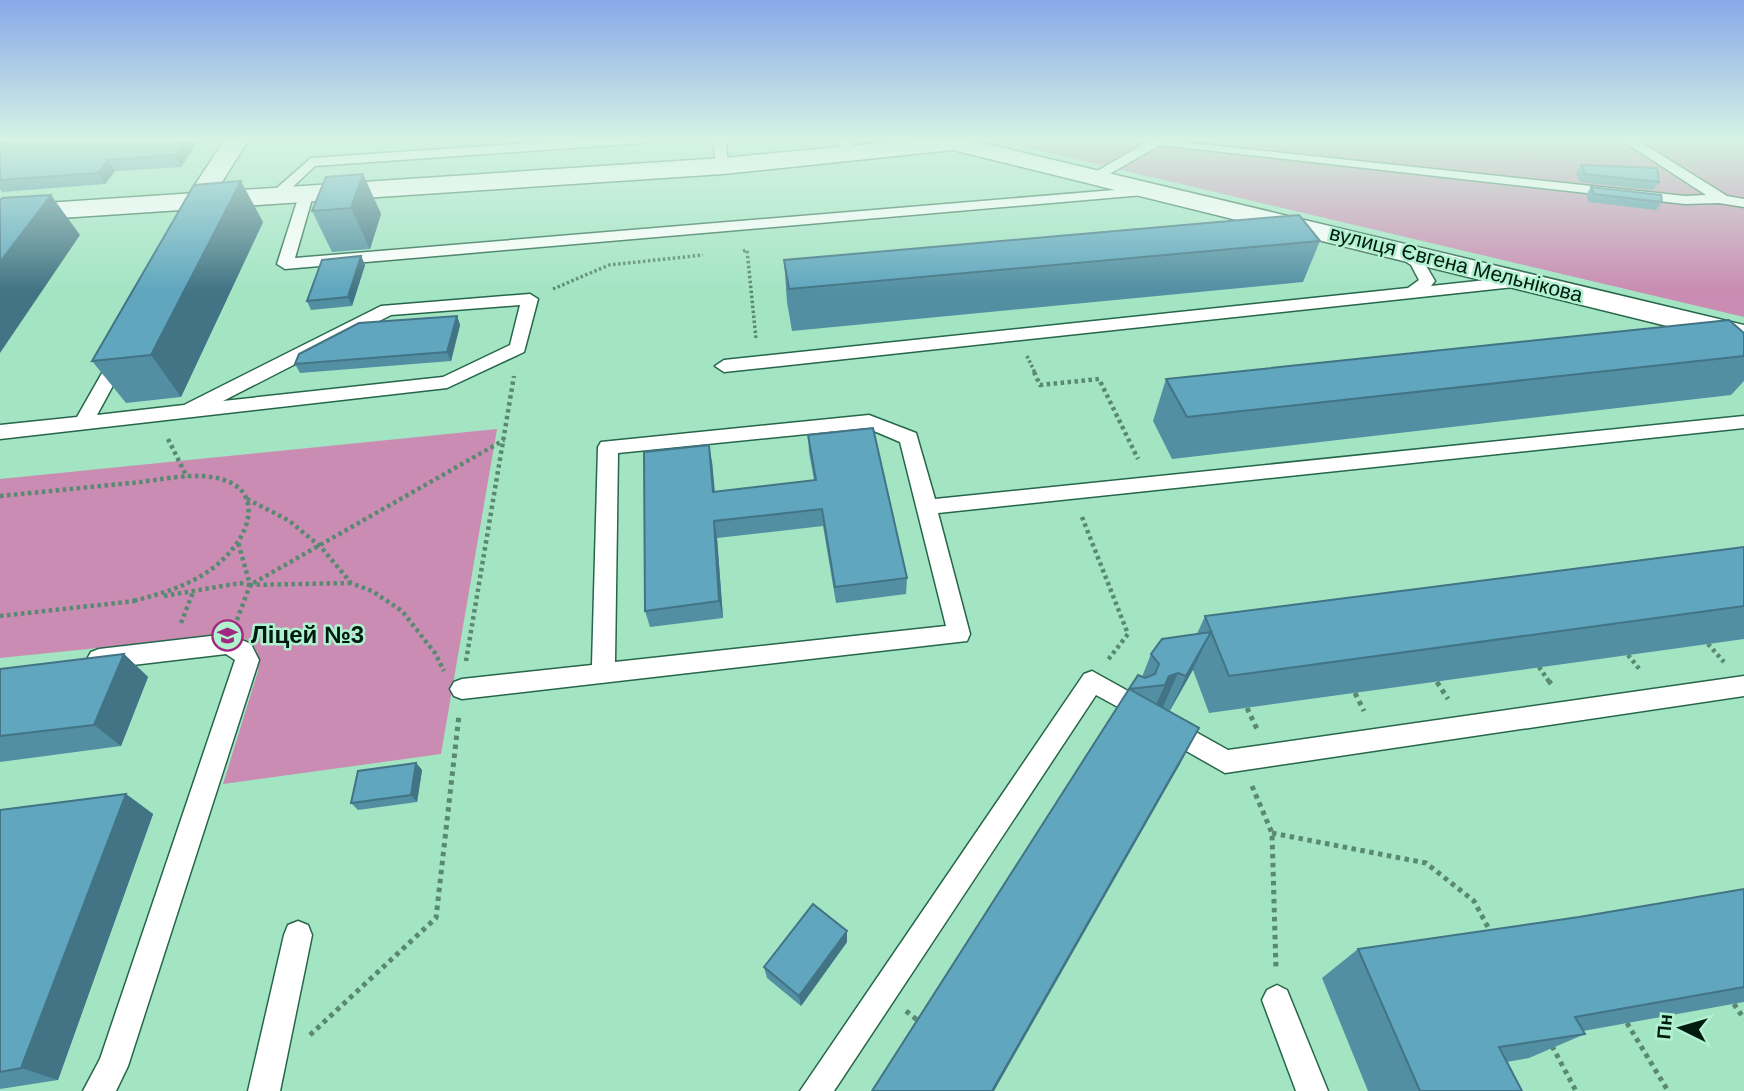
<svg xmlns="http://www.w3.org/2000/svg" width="1744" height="1091" viewBox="0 0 1744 1091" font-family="Helvetica,sans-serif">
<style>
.green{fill:#ca8cb2}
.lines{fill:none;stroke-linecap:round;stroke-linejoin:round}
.lane-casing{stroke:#26664a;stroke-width:3}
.street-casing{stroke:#26664a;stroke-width:3}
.secondary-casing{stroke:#26664a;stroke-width:3}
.path-far2{stroke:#5a8972;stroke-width:3.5;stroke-dasharray:2.5 2.5;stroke-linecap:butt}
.path-far1{stroke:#5a8972;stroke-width:4.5;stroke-dasharray:3.5 3.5;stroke-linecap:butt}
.path{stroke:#5a8972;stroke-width:5;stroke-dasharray:4.5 4.5;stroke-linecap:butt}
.lane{fill:#fff;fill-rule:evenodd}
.street{fill:#fff;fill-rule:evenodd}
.secondary{fill:#fff;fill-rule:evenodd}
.wall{fill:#528fa3}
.shaded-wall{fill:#427485}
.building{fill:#5fa6be;stroke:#427485;stroke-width:2}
.labels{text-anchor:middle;stroke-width:5;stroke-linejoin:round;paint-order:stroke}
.far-street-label{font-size:21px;fill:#021b10;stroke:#b0f1d0}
.poi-label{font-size:24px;font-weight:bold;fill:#021b10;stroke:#b0f1d0;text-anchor:start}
</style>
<rect width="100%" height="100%" fill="#a3e4c3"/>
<g class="green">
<path d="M991,139h753v178z"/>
<path d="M497,429l-56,325 -218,30 35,-113c2,-21 -4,-30 -24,-37l-234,24v-179z"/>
</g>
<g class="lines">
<defs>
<g id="lane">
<path d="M590,139h59l-7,4 -327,23 -33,31h-10l-2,-3 41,-36z"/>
<path d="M713,139h13l2,30 -12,-3z"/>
<path d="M836,139h12l7,12 -2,3h-10z"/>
<path d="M1152,139l533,57 21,-1 -86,-56h16l91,57 17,3v8l-25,-4 -34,1 -525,-59 -61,35 -12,-3z"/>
<path d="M1150,187l7,4 -2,3 -870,75 -8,-5 23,-72 7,-4 7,4 -19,66z"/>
<path d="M1397,245l25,14 13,22 -4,5 92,-10 8,5 -8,5 -799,86 -9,-6 9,-6 684,-72 11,-8 -8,-15 -22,-15z"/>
<path d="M530,294l8,5 -14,53 -77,36 -447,51v-14l77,-8 37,-65 6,-2 9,6 -32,59 87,-10 197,-99zM520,305l-10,40 -67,32 -220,24 168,-86z"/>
<path d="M869,415l47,18 19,66 809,-83v12l-806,85 32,121 -3,7 -505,58 -8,-3 -4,-7 4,-7 8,-3 130,-14 6,-218 3,-5zM867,428l33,14 46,184 -331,36 3,-209z"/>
<path d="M228,634l23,10 8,16 -131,406 -12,25h-33l17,-32 135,-399 -9,-6 -127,15 -8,-3 -4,-7 4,-7 8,-3z"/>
<path d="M1092,671l45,25 4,7 -4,7 -8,3 -33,-18 -262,396h-34l284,-417z"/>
<path d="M1744,676v20l-519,77 -65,-37 -3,-8 3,-8 9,-3 59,33z"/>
<path d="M298,921l10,4 4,10 -32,156h-32l36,-156 4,-10z"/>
<path d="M1277,985l10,5 41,101h-32l-34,-91 5,-10z"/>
</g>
<path id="street" d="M225,139h24l-42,67h-18l-4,-6z"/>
<path id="secondary" d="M923,139h43l778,186v20l-791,-195 -230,24 -723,48v-16l723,-48z"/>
</defs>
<use href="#lane" class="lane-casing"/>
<use href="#street" class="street-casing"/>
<use href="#secondary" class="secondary-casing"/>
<g class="path-far2">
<path d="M743,251l4,-1 9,89"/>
<path d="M553,289l56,-24 94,-10"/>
<path d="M1027,356l8,17"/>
</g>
<g class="path-far1">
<path d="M1034,372l6,13 59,-6 39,80"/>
<path d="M168,439l19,38"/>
<path d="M0,496c44,-4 88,-9 132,-13 30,-3 67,-13 95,-2 29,11 25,41 10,62 -24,35 -64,48 -104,58"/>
<path d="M247,499l41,21 33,27 30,36 21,8 30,20 33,42 9,18"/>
<path d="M1082,517l46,117 -21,27"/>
<path d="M351,583l-101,2 254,-145"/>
<path d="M164,596l76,-13 10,2"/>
<path d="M0,616l135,-15"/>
<path d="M237,620l13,-35 -12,-43"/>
<path d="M181,623l12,-31"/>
<path d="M1708,644l16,18"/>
<path d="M1628,655l13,16"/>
<path d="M466,661l48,-285"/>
<path d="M1539,667l11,16"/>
</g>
<g class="path">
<path d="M1549,681l2,3"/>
<path d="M1437,682l11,17"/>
<path d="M1355,693l9,18"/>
<path d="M1247,708l10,21"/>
<path d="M1252,786l20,47 4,136"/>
<path d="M1272,833l154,30 48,38 17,32"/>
<path d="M1734,1004l10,15"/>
<path d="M906,1011l15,12"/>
<path d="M1627,1023l41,68"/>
<path d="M310,1035l126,-117 23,-203"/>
<path d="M1552,1046l24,45"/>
</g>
<use href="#lane" class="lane"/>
<use href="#street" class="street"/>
<use href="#secondary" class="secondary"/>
</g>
<g class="wall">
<path d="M0,139h200l-19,28 -66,4 -10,13 -103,8 -2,-3z"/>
<path d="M1581,165l78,17 -6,8 -73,-8 -4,-9z"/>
<path d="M363,174l18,40 -11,35 -38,3 -20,-41z"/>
<path d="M1591,187l71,15 -6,8 -67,-8 -3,-7z"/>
<path d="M263,222l-82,175 -55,6 -34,-42z"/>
<path d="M1320,241l-17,41 -511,49 -5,-29 -3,-42z"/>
<path d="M361,256l4,9 -13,41 -41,4 -4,-9z"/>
<path d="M457,316l3,9 -9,36 -151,12 -5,-9z"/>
<path d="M1744,333v48l-13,14 -559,64 -19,-38 13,-42z"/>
<path d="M808,435l99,143 -1,16 -70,9 -13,-77 -106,12 6,80 -73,9 -5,-16 67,-149 3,30 99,-12 -5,-28z"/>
<path d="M1744,547v92l-535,74 -16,-43 -24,42 11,52 -308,327 266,-416 4,2 9,-23 46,-20 8,-18z"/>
<path d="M124,654l24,23 -27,69 -121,16v-93z"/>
<path d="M416,763l6,7 -5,32 -59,8 -7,-7z"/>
<path d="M126,794l27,20 -95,266 -58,9v-279z"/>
<path d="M1744,889v113l-161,29 2,3 -56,24 -22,4 15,29h-154l-46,-113 36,-29 221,-32z"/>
<path d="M847,931v11l-46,64 -34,-28 -3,-11z"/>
</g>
<g class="shaded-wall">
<path d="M186,139h14l-19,28 -6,-12z"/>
<path d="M108,160l7,11 -10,13 -7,-11z"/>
<path d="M363,174l18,40 -11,35 -19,-41z"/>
<path d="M241,181l22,41 -82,175 -30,-42z"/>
<path d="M51,195l29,40 -80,118v-91z"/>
<path d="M361,256l4,9 -13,41 -4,-9z"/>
<path d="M457,316l3,9 -9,36 -4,-9z"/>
<path d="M709,445l3,17 4,47 -3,-17z"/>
<path d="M714,521l3,17 6,80 -4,-17z"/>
<path d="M1211,632l-19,39 -24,43 18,-38z"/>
<path d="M124,654l24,23 -27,69 -27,-21z"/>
<path d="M1178,673l-17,38 -13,11 21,-46z"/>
<path d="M1199,728l-19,36 -186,327h-2z"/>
<path d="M416,763l6,7 -5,32 -6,-7z"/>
<path d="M126,794l27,20 -95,266 -37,-12z"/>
<path d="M847,931v11l-46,64 -2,-10z"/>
</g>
<g class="building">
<path d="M0,139h186l-11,16 -67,5 -10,13 -98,7z"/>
<path d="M1581,165l76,3 2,14 -74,-8z"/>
<path d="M363,174l-12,34 -39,3 14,-34z"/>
<path d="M241,181l-90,174 -59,6 102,-176z"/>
<path d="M1591,187l70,8 1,7 -68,-8z"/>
<path d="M51,195l-51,67v-61l2,-3z"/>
<path d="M1299,215l21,26 -531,48 -5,-29z"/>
<path d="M361,256l-13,41 -41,4 15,-41z"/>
<path d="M457,316l-10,36 -152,12 4,-10 60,-31z"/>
<path d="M1729,320l15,13v23l-557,61 -21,-38z"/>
<path d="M873,428l34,150 -72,9 -13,-78 -108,12 5,80 -74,10 -1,-159 65,-7 4,47 103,-12 -8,-45z"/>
<path d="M1744,547v59l-515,70 -24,-60z"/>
<path d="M1211,632l-25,44 -8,-3 -9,3 -4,9 -36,4 9,-14 7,3 10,-4 4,-10 -8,-10 11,-15z"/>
<path d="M124,654l-30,71 -94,11v-67z"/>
<path d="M1129,689l70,39 -207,363h-120z"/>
<path d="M416,763l-5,32 -60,8 7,-32z"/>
<path d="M126,794l-105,274 -21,4v-262z"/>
<path d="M1744,889v98l-169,30 10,17 -86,13 23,44h-102l-62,-142 221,-32z"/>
<path d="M813,904l34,27 -48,65 -35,-29z"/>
</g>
<linearGradient id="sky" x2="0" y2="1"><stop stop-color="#88a9e9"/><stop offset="0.48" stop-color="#d6f3e4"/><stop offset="1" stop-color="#d6f3e4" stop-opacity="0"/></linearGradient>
<rect width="1744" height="291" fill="url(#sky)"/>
<defs>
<symbol id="school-ring" viewBox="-11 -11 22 22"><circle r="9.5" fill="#b0f1d0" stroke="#a2287f" stroke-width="1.5"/><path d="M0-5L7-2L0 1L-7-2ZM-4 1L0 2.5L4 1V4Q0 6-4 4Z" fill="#a2287f"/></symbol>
</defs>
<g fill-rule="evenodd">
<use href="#school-ring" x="210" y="618" width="35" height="35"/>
</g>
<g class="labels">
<g class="far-street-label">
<text transform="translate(1456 264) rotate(14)" y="7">вулиця Євгена Мельнікова</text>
</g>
<g class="poi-label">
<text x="251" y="643">Ліцей №3</text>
</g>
</g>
<g transform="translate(1681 1028) rotate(275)" stroke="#b0f1d0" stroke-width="5" paint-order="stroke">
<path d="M0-5L12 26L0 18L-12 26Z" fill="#021b10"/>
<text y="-10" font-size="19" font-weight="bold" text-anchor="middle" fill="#021b10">Пн</text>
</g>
</svg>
